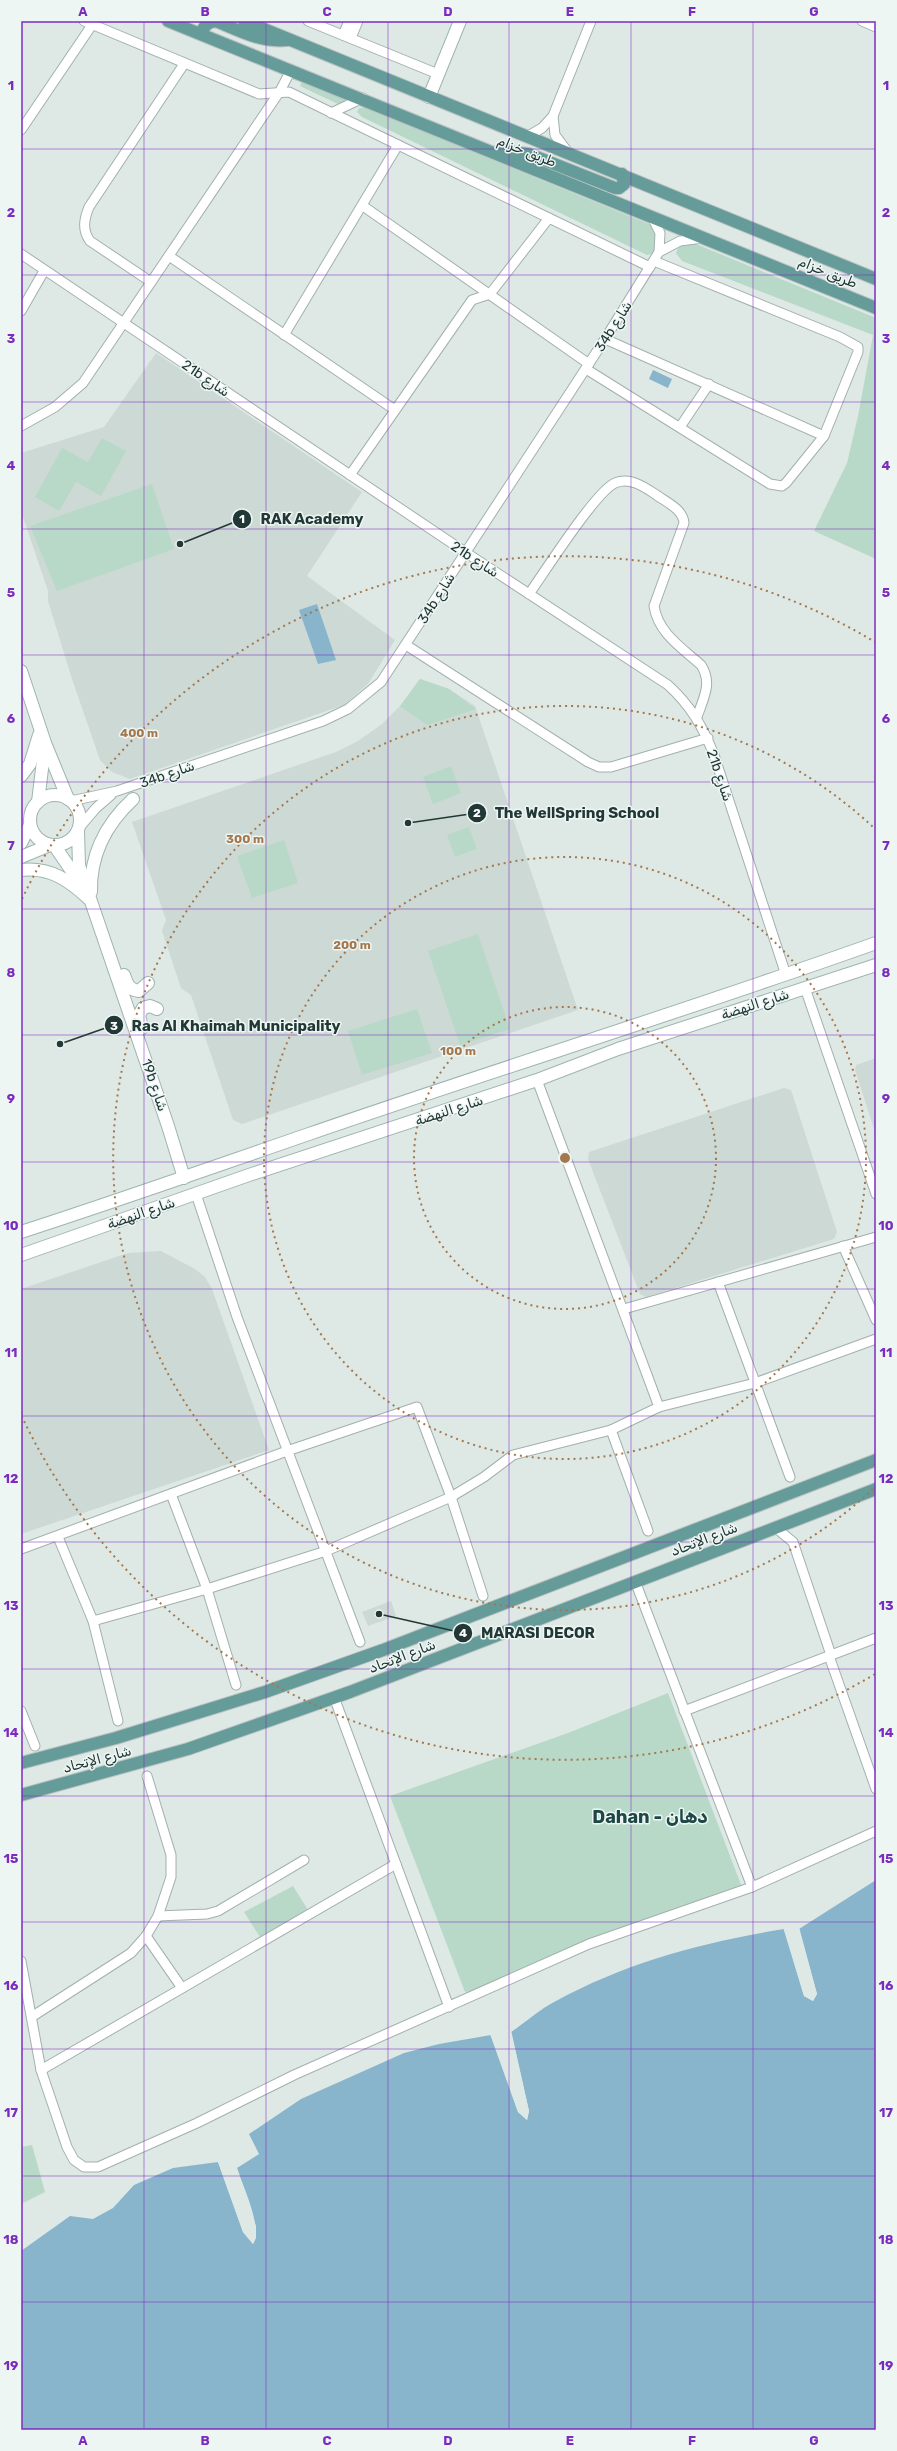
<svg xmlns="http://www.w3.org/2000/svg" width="897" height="2451" viewBox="0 0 897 2451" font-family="Rubik,'Noto Naskh Arabic',sans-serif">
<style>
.built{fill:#cdd9d5}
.green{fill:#b8d9c8}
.water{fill:#88b4cc}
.pier{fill:#dee9e6}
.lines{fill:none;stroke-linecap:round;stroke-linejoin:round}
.street-casing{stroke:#a2b0ae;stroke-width:11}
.secondary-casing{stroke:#9eb4b0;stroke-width:14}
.primary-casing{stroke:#bcc3c3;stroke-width:14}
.street{stroke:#fff;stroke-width:9}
.secondary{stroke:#fff;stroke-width:12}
.primary{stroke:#659c99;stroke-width:12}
.grid{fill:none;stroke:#7b2cbf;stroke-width:1;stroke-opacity:0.55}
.ring{fill:none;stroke:#a4784e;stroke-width:2;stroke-dasharray:2 4}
.labels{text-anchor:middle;stroke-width:3;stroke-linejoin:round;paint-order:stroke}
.street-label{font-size:14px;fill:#213836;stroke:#eef6f4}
.district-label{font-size:18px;font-weight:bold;fill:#1e4846;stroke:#eef6f4}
.centre{fill:#a4784e;stroke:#eef6f4;stroke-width:2}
.ring-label{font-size:12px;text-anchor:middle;font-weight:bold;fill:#a4784e;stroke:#eef6f4;stroke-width:3;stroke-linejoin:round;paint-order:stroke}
.leader{fill:none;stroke:#213836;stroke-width:1.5}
.callout-dot{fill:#213836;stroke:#eef6f4;stroke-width:1.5}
.mark-label{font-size:12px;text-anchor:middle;font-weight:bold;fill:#fff}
.callout-label{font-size:15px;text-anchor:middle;font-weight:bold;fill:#213836;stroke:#eef6f4;stroke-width:3;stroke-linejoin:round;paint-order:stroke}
.neatline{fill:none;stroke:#7b2cbf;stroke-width:1.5}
.grid-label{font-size:13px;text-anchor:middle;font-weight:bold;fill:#7b2cbf}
</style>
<rect width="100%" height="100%" fill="#dee9e6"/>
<g class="built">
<path d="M156,353l206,139 -55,84 88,64 -27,44 -24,21 -214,74 -18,-7 -12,-12 -28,-81 -24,-78v-10l-27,-80v-58l83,-26z"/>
<path d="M420,679l29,10 26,17 103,304 -336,114 -9,-4 -42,-125 -10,-7 -19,-57 4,-11 -34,-98 204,-70 22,-11 24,-17 20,-20z"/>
<path d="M876,1058v77l-21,-65 1,-5z"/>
<path d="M784,1088l7,2 46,142 -3,7 -188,58 -6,-3 -52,-135 1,-7z"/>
<path d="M161,1251l34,18 10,8 7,12 57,161 -248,84v-245l107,-36z"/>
<path d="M391,1601l5,15 -28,10 -6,-14z"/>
</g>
<g class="green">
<path d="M302,82l47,19 -11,3 -36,-17 -2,-1z"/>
<path d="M359,108h6l296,121 4,16 -9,8 -9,2 -285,-138 -5,-5z"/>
<path d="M691,242l185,76v241l-62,-28 33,-68 11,-47 15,-81 -191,-74 -6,-8 3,-7z"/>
<path d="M102,438l24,13 -25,45 -25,-14 -17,29 -24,-14 27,-49 26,14z"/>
<path d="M152,484l22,65 -117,42 -27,-65z"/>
<path d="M420,679l29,10 27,20 -49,16 -27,-19z"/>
<path d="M451,766l10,27 -28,11 -10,-27z"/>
<path d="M469,827l8,22 -22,8 -8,-22z"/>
<path d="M284,840l14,43 -46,15 -15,-42z"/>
<path d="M478,934l32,95 -50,16 -32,-94z"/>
<path d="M417,1009l15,44 -70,22 -14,-44z"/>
<path d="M668,1693l75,197 -171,64 -77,34 -30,4 -75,-196 178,-63z"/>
<path d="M293,1886l15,24 -48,27 -16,-25z"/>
<path d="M32,2145l13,47 -24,12v-57z"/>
</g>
<g class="water">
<path d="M653,370l19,9 -4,9 -19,-9z"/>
<path d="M317,604l19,56 -18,4 -19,-54z"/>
<path d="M876,1880v550h-855v-179l49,-35 23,3 20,-11 21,-23 39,-17 45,-6 25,70 10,12c10,-17 -10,-57 -16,-76l22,-14 -10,-20 52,-35 103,-46 35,-9 52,-9 27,77 9,8 2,-9 -18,-79c15,-10 29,-23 45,-31 71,-39 148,-59 228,-72l20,67 9,5 4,-7 -18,-65z"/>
</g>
<g class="pier">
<path d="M783,1927l3,2 20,66 6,3 3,-4 -18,-64 2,-3 18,67 -4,7 -9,-5z"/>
<path d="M511,2030l18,81 -2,9 -9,-8 -28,-78 3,1 27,76 6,5 1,-5 -18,-78z"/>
<path d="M220,2161l25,70 7,9 2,-13 -18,-61 1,2 19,58v12l-3,6 -10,-12 -25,-70z"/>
</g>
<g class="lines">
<defs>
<g id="street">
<path d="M84,21l175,73 30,-2 361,175"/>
<path d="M308,21l130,53"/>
<path d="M862,21l14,6"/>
<path d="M343,35l6,-14"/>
<path d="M351,38l7,-17"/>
<path d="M331,113l32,-15"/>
<path d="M553,116l2,19 12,16"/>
<path d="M21,130l71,-105"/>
<path d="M528,136l14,-8 11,-12 38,-95"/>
<path d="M363,206l226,158"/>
<path d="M652,217l8,16 -1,19"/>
<path d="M21,254l444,298 203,133c23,21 35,42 46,70l72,220"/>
<path d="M169,256l226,154"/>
<path d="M151,282l-61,-41c-8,-11 -6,-22 -1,-34l95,-143"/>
<path d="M21,311l23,-40"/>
<path d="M284,335l114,-190"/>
<path d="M605,339l219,97"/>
<path d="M586,369l184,115 12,2 4,-3 38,-47 34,-84v-5l-18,-10 -186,-76"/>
<path d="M21,426l34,-19 28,-24 197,-292 11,-21"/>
<path d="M680,427l29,-43"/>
<path d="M350,475l122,-175 18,-6 59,-76"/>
<path d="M529,594c15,-21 67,-103 86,-111 15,-6 28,3 40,11 11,8 28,15 29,29l-30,83c4,27 28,42 47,59 12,18 2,34 -4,52"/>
<path d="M406,645l182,117 11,5h12l97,-29"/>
<path d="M71,801l46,-10 206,-70 25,-12 33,-27 224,-343 54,-87 21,-11 23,-3"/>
<path d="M79,828l17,-20 15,-13"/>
<path d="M805,988l71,206"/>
<path d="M537,1080l122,327"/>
<path d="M196,1194l41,123 123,325"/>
<path d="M843,1246l33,74"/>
<path d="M718,1282l72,195"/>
<path d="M624,1309l252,-72"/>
<path d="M611,1430l37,101"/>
<path d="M171,1494l36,95 29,96"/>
<path d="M776,1528l17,14 38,113"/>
<path d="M58,1537l35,84 25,100"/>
<path d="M21,1549l266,-98 130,-44 34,90 32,99"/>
<path d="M635,1581l117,306"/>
<path d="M93,1621l114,-32 119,-38 125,-54 33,-20 29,-22 98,-25 48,-23 96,-24 121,-44"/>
<path d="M829,1656l47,133"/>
<path d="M334,1697l115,310"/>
<path d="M21,1711l14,35"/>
<path d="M684,1711l192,-73"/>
<path d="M158,1916l49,-2 11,-3 86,-51"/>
<path d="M146,1936l36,52"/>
<path d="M21,1961l20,109 26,77 7,13 10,7h14l99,-44 97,-48 295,-131 163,-57 124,-56"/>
<path d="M33,2016l98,-63 15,-17 12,-20 13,-39v-22l-24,-79"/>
<path d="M41,2070l355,-206"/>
</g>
<g id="secondary">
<path d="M429,97l31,-76"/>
<path d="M21,671l24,72 23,56"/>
<path d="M21,776l9,-12 9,-29"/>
<circle cx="55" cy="820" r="25"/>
<path d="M38,802l7,-58"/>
<path d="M78,832l1,33 5,16 84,245 16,52"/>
<path d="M21,843l9,-18"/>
<path d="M54,845l26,38"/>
<path d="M21,857l29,-12"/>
<path d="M21,870c29,-3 48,10 68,29"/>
<path d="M91,892c-1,-38 15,-68 42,-93"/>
<path d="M124,975c3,9 5,15 15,16l9,-8"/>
<path d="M142,1028l-3,-13 4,-7 7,-2 7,3"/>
<path d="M21,1232c96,-31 192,-65 288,-98 188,-65 379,-124 567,-191"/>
<path d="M21,1255l228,-80 288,-95 81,-31 258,-84"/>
</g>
<g id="primary">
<path d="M168,21c236,95 472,191 708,287"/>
<path d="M244,21l632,258"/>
<path d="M201,34c3,-8 6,-12 15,-13 24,10 45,22 72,19"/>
<path d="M499,151l30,3 86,34h4l5,-4 -2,-10"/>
<path d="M21,1763l95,-25 149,-46 118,-42 493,-190"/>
<path d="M21,1795l167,-46 162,-57 526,-203"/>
</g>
</defs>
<use href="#street" class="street-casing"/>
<use href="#secondary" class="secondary-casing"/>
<use href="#primary" class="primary-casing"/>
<use href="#street" class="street"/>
<use href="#secondary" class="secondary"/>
<use href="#primary" class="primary"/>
</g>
<path class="grid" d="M144,21v2409M266,21v2409M388,21v2409M509,21v2409M631,21v2409M753,21v2409M21,149h855M21,275h855M21,402h855M21,529h855M21,655h855M21,782h855M21,909h855M21,1035h855M21,1162h855M21,1289h855M21,1416h855M21,1542h855M21,1669h855M21,1796h855M21,1922h855M21,2049h855M21,2176h855M21,2302h855"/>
<g class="ring">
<circle cx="565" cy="1158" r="151"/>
<circle cx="565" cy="1158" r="301"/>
<path d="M873 1489A452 452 0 1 1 873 827"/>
<path d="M875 1674A602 602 0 0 1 22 1417M22 899A602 602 0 0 1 875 642"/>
</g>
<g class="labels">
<g class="street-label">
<text transform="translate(527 151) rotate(22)" y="5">طريق خزام</text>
<text transform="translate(828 272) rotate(22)" y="5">طريق خزام</text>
<text transform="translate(613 326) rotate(-58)" y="5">34b شارع</text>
<text transform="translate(206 378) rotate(34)" y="5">21b شارع</text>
<text transform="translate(475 559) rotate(33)" y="5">21b شارع</text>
<text transform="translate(436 598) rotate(-58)" y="5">34b شارع</text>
<text transform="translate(167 774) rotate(-19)" y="5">34b شارع</text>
<text transform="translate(720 775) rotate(71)" y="5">21b شارع</text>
<text transform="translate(755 1004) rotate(-18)" y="5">شارع النهضة</text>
<text transform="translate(155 1085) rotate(71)" y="5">19b شارع</text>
<text transform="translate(449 1110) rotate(-18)" y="5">شارع النهضة</text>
<text transform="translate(141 1213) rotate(-19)" y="5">شارع النهضة</text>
<text transform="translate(704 1539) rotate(-21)" y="5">شارع الإتحاد</text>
<text transform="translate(402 1656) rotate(-21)" y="5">شارع الإتحاد</text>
<text transform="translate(97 1759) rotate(-15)" y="5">شارع الإتحاد</text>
</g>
<g class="district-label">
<text x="650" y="1823">Dahan - دهان</text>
</g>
</g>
<circle cx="565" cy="1158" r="6" class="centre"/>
<g class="ring-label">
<text x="139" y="737">400 m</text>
<text x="245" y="843">300 m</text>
<text x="352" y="949">200 m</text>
<text x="458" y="1055">100 m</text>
</g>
<path class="leader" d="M180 544L242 519M408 823L477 813M60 1044L114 1025M379 1614L463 1633"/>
<g class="callout-dot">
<circle cx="180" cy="544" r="4"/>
<circle cx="408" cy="823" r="4"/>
<circle cx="60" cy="1044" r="4"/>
<circle cx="379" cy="1614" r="4"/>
<circle cx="242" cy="519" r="10"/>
<circle cx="477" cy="813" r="10"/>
<circle cx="114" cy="1025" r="10"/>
<circle cx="463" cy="1633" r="10"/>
</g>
<g class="mark-label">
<text x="242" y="523">1</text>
<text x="477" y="817">2</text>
<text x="114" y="1030">3</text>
<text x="463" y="1637">4</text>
</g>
<g class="callout-label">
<text x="312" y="524">RAK Academy</text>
<text x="577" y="818">The WellSpring School</text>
<text x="236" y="1031">Ras Al Khaimah Municipality</text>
<text x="538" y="1638">MARASI DECOR</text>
</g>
<rect width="897" height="2451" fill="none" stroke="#eef6f4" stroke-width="44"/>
<rect x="22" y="22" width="853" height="2407" class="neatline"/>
<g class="grid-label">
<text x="83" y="16">A</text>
<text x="205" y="16">B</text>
<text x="327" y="16">C</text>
<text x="448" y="16">D</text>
<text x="570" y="16">E</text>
<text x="692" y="16">F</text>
<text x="814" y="16">G</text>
<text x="11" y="90">1</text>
<text x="886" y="90">1</text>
<text x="11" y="217">2</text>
<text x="886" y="217">2</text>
<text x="11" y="343">3</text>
<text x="886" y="343">3</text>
<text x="11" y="470">4</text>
<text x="886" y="470">4</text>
<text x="11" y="597">5</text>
<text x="886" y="597">5</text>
<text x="11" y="723">6</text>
<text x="886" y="723">6</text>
<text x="11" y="850">7</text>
<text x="886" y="850">7</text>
<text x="11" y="977">8</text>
<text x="886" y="977">8</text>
<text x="11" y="1103">9</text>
<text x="886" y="1103">9</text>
<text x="11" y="1230">10</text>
<text x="886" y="1230">10</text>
<text x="11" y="1357">11</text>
<text x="886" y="1357">11</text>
<text x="11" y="1483">12</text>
<text x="886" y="1483">12</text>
<text x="11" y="1610">13</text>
<text x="886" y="1610">13</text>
<text x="11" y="1737">14</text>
<text x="886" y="1737">14</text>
<text x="11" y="1863">15</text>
<text x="886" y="1863">15</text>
<text x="11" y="1990">16</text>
<text x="886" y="1990">16</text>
<text x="11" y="2117">17</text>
<text x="886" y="2117">17</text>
<text x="11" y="2244">18</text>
<text x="886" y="2244">18</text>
<text x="11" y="2370">19</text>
<text x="886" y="2370">19</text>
<text x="83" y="2445">A</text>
<text x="205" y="2445">B</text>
<text x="327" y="2445">C</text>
<text x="448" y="2445">D</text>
<text x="570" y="2445">E</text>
<text x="692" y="2445">F</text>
<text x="814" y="2445">G</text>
</g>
</svg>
